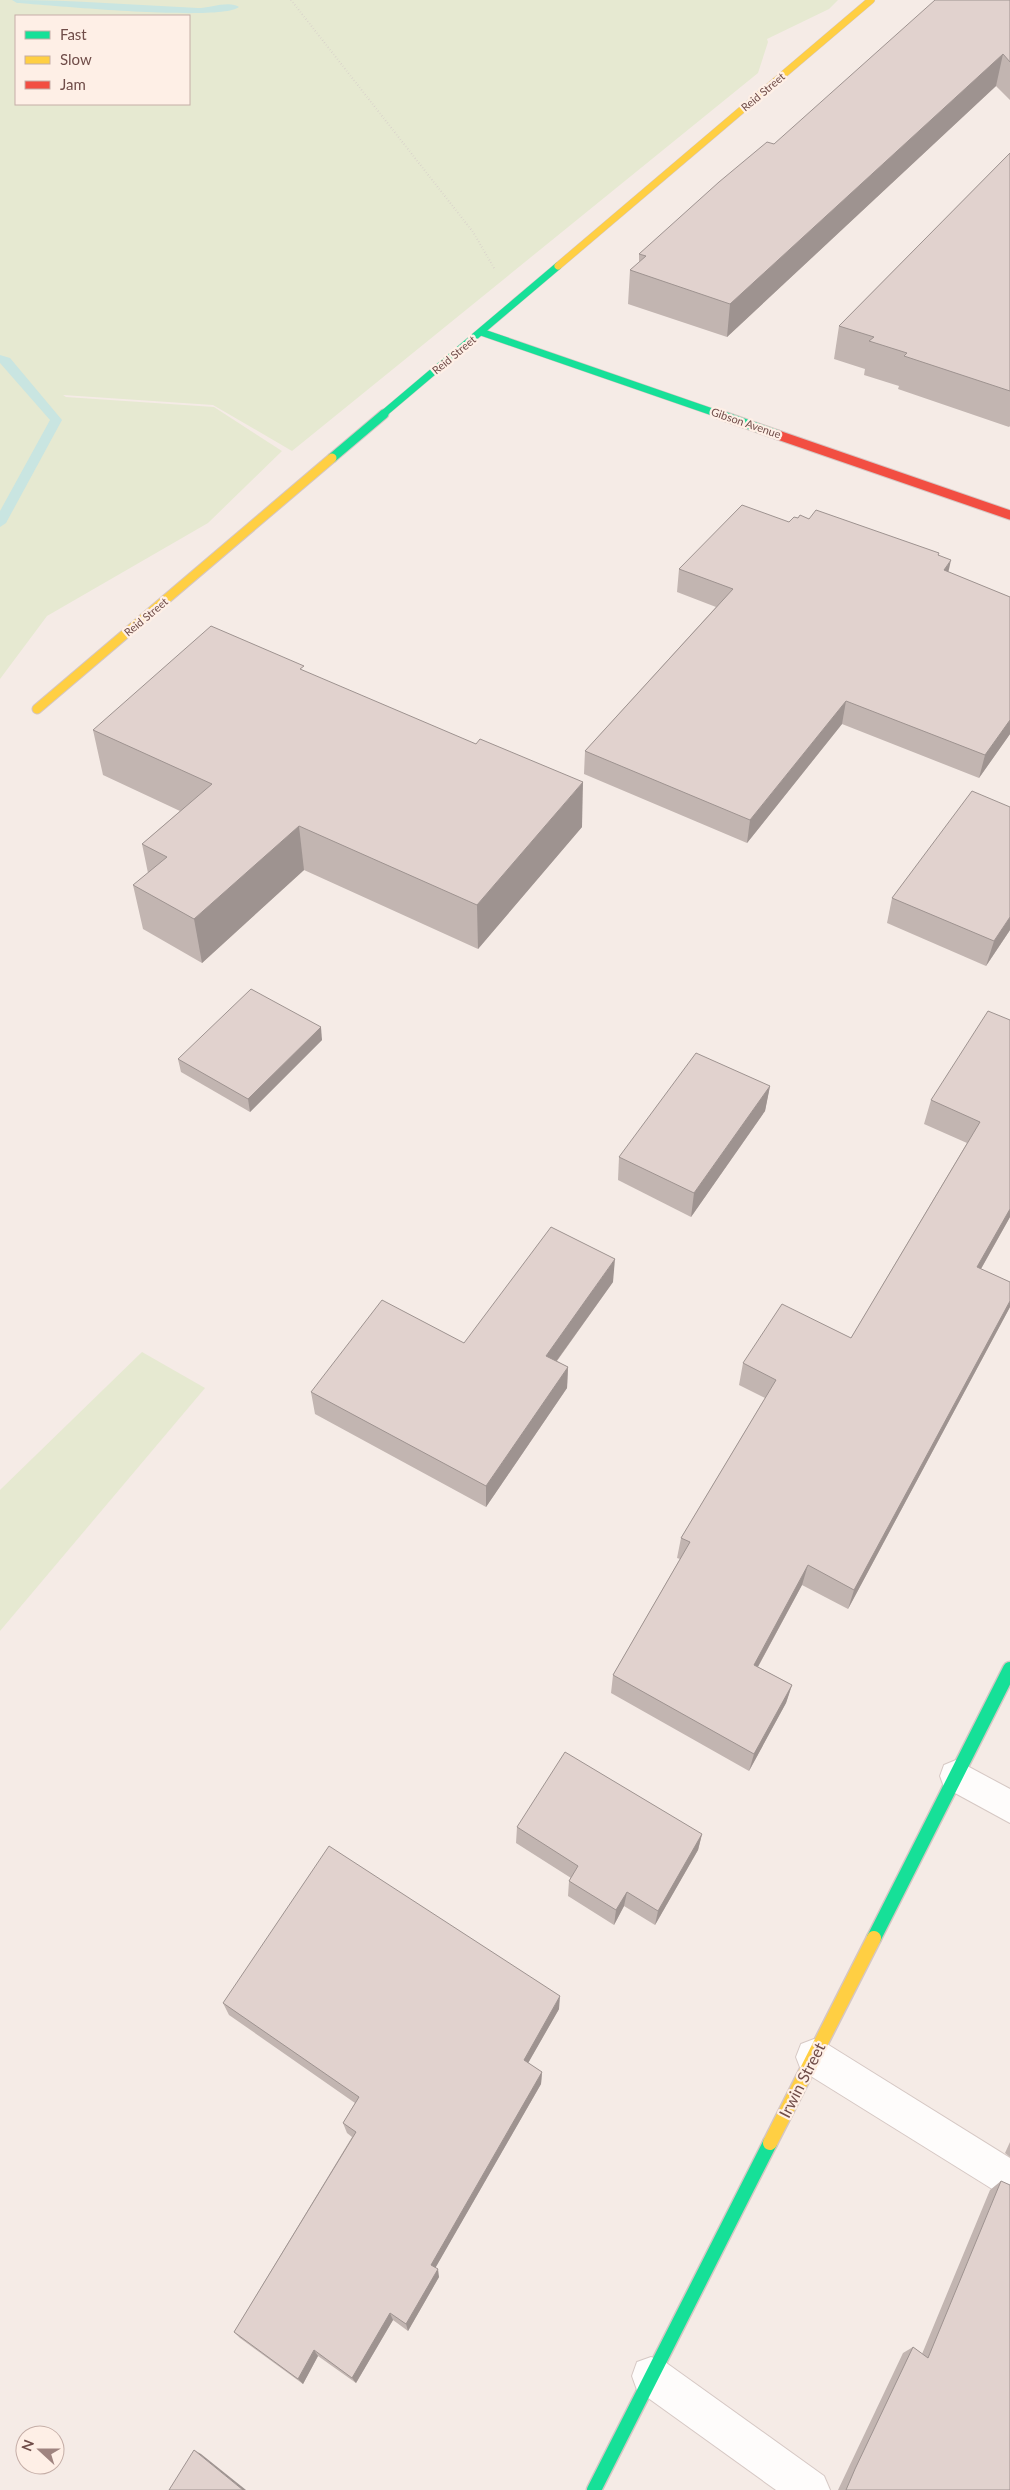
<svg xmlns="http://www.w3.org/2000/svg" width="1010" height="2490" viewBox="0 0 1010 2490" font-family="Lato,sans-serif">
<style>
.green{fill:#e6e9d1;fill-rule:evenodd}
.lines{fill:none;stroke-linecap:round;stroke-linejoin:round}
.stream{fill:#c9e5e1;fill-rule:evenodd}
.lane-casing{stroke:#d6c8c4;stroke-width:2}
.fast-far2-casing{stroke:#d5c6c3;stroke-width:8}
.fast-far1-casing{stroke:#d5c6c3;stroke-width:11}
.fast-casing{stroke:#d5c6c3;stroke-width:17}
.slow-far2-casing{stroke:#d5c6c3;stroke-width:8}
.slow-far1-casing{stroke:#d5c6c3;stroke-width:11}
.slow-casing{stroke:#d5c6c3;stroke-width:17}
.jam-casing{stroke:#d5c6c3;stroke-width:11}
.path{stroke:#d5cbc9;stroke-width:2;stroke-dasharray:0.5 2.5;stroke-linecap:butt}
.lane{fill:#fefcfb;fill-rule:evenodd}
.fast-far2{stroke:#16e098;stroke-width:7}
.fast-far1{stroke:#16e098;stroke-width:9}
.fast{stroke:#16e098;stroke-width:14}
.slow-far2{stroke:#ffcf43;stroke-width:7}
.slow-far1{stroke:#ffcf43;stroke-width:9}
.slow{stroke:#ffcf43;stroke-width:14}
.jam{stroke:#f24e42;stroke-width:9}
.wall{fill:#c2b5b1}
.shaded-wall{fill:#9e9390}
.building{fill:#e1d2ce;stroke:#9e9390}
.labels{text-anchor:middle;stroke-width:4.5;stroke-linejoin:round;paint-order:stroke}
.far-street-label{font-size:11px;fill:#704d49;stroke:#feefe6}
.near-street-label{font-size:16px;fill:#704d49;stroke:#feefe6}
</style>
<rect width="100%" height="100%" fill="#f5ebe6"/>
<g class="green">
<path d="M0,0h838l-9,9 -62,30 1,3 -10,31 -466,378 -79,-46 -150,-10 3,2 148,10 68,44 -74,72 -161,93 -47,63zM16,16h173v88h-173z"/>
<path d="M142,1352l63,36 -205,243v-141z"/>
</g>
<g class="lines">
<g class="stream">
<path d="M12,0c62,0 124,5 186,8 11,0 32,-8 41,-1 -18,15 -189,-2 -222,-4z"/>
<path d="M0,355l10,3 52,62 -56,103 -6,4v-16l50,-91 -50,-57z"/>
</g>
<defs>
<g id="lane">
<path d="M956,1760l54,29v34l-66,-36 -4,-11 4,-11z"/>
<path d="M814,2039l13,5 183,114v39l-13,-5 -196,-122 -5,-13 5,-13z"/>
<path d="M651,2357l14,5 159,114 6,14h-54l-139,-100 -5,-14 5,-14z"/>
</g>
<g id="fast-far2">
<path d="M481,332l240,83"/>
<path d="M382,415l176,-149"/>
</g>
<g id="fast-far1">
<path d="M718,414l60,21"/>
<path d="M332,458l52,-44"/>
</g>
<g id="fast">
<path d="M874,1938l136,-269"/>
<path d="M594,2490l176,-347"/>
</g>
<path id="slow-far2" d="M558,266l313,-266"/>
<path id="slow-far1" d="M37,709l295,-251"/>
<path id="slow" d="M770,2143l104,-205"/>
<path id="jam" d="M778,435l232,80"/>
</defs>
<use href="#lane" class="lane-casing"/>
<use href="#fast-far2" class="fast-far2-casing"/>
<use href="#fast-far1" class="fast-far1-casing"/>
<use href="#fast" class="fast-casing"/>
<use href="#slow-far2" class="slow-far2-casing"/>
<use href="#slow-far1" class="slow-far1-casing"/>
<use href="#slow" class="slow-casing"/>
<use href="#jam" class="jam-casing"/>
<path class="path" d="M291,0l182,232 21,36"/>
<use href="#lane" class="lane"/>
<use href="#fast-far2" class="fast-far2"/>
<use href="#fast-far1" class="fast-far1"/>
<use href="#fast" class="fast"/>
<use href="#slow-far2" class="slow-far2"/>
<use href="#slow-far1" class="slow-far1"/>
<use href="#slow" class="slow"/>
<use href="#jam" class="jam"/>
</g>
<g class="wall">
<path d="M1010,0v100l-14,-14 -269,251 -99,-33 2,-34 9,-7v-9l135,-110z"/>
<path d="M1010,153v273l-1,1 -111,-38 1,-3 -35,-11 1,-6 -31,-10 5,-33z"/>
<path d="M798,518l11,1 130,36 9,17 62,25v137l-31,44 -137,-54 -95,119 -163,-69 1,-23 131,-144 -39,-15 2,-23z"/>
<path d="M304,671l278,156 -104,122 -174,-79 -102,93 -59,-34 -10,-44 15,-12 -6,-29 38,-33 -77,-36 -10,-45z"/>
<path d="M892,898l118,32 -24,36 -99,-43z"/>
<path d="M1010,1020v197l-29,52 29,13v25l-162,302 -46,-24 -44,82 34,18 -6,18 -37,68 -138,-78 2,-18 67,-116 -3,-1 4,-20 84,-140 -26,-13 4,-22 108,-25 116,-195 -43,-19 7,-24z"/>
<path d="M322,1040l-72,72 -69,-40 -3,-13z"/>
<path d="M770,1086l-5,25 -74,106 -73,-37 1,-23z"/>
<path d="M613,1282l-56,79 11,6 -1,21 -81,119 -171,-93 -4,-22 153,-49z"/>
<path d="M517,1827l185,7 -4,16 -43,75 -31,-19 -10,19 -46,-29 1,-15 2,-3 -55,-35z"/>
<path d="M223,2003l336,6 -31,54 14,9 -1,12 -106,184 4,9 -31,54 -15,-11 -37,63 -38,-27 -15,28 -63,-46 -6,-6 118,-195 -5,-4 -4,-10 12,-20 -126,-88z"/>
<path d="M1010,2142v15l-5,-4z"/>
<path d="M1001,2181l9,309h-172l65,-137 10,-6 9,7 68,-164z"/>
</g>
<g class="shaded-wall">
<path d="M1003,54l-7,32 -269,251 3,-33z"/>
<path d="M951,560l-5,23 -2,-13z"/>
<path d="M846,701l-4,23 -95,119 3,-23z"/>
<path d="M1010,720v14l-31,44 6,-23z"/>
<path d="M583,782l-1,45 -104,122 -1,-44z"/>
<path d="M299,826l5,44 -102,93 -8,-44z"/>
<path d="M1010,917v13l-24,36 8,-25z"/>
<path d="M321,1027l1,13 -72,72 -2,-13z"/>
<path d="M770,1086l-5,25 -74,106 3,-24z"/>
<path d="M1010,1209v8l-41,73 8,-23z"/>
<path d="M615,1259l-2,23 -68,95 1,-21z"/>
<path d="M1010,1301v6l-162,302 6,-19z"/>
<path d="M568,1367l-1,21 -81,119v-21z"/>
<path d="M808,1565l-6,20 -53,98 5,-18z"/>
<path d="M792,1685l-6,18 -37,68 5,-17z"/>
<path d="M702,1834l-4,16 -43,75 3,-14z"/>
<path d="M627,1892l-3,14 -10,19 2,-15z"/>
<path d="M560,1996l-1,13 -36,63 1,-12z"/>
<path d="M542,2072l-1,12 -108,188 -2,-7z"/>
<path d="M438,2269l1,8 -31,54 -2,-7z"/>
<path d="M390,2313l3,7 -37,63 -4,-5z"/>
<path d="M314,2350l4,6 -15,28 -5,-5z"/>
<path d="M194,2450l7,4 45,36h-3z"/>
</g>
<g class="building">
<path d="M935,0h75v62l-7,-8 -273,250 -100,-34 16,-14 -7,-2 80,-72 48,-40 7,2z"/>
<path d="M1010,153v238l-106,-35 3,-3 -38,-12 5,-4 -35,-11z"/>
<path d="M742,505l47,17 5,-5 4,1 2,-3 9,4 7,-9 123,43 -1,2 13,5 -7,10 66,27v123l-25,35 -139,-54 -96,119 -165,-69 148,-162 -54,-20z"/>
<path d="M211,626l93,40 -4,3 176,75 4,-5 103,43 -106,123 -178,-79 -105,93 -61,-34 34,-28 -25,-13 70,-60 -119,-54z"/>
<path d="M972,791l38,16v110l-16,24 -102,-43z"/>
<path d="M251,989l70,38 -73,72 -70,-40z"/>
<path d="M988,1011l22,9v189l-33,58 33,15v19l-156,289 -46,-25 -54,100 38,20 -38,69 -141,-79 77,-133 -9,-4 95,-158 -33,-17 39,-59 69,34 129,-216 -49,-22z"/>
<path d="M696,1053l74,33 -76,107 -75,-36z"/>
<path d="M551,1227l64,32 -69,97 22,11 -82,119 -175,-94 71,-92 82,43z"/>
<path d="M565,1752l137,82 -44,77 -31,-19 -11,18 -47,-29 9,-15 -61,-39z"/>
<path d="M329,1846l231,150 -36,64 18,12 -111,193 7,4 -32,55 -16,-11 -38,65 -38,-28 -16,29 -64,-47 122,-200 -13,-9 16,-26 -136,-94z"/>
<path d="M1001,2181l9,4v305h-164l9,-21 58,-122 15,11z"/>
<path d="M194,2450l49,40h-74z"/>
</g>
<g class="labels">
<g class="far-street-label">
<text transform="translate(763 92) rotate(-40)" y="4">Reid Street</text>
<text transform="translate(454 355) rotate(-40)" y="4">Reid Street</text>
<text transform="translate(746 423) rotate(19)" y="4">Gibson Avenue</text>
<text transform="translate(146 617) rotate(-40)" y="4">Reid Street</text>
</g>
<g class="near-street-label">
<text transform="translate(802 2080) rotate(-63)" y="6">Irwin Street</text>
</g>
</g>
<rect x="15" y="15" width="175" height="90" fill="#feefe6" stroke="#c5aea7"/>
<rect x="25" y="31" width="25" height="8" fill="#16e098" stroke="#c5aea7"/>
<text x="60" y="40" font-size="15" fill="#704d49">Fast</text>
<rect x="25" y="56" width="25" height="8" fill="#ffcf43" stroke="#c5aea7"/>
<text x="60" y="65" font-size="15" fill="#704d49">Slow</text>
<rect x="25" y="81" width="25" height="8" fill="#f24e42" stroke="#c5aea7"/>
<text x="60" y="90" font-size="15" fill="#704d49">Jam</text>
<g transform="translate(40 2450) rotate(291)"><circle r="24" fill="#feefe6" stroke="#c5aea7"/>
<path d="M0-4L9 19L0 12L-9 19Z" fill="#9f8480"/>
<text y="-8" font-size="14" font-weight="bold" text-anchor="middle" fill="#704d49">N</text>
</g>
</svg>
